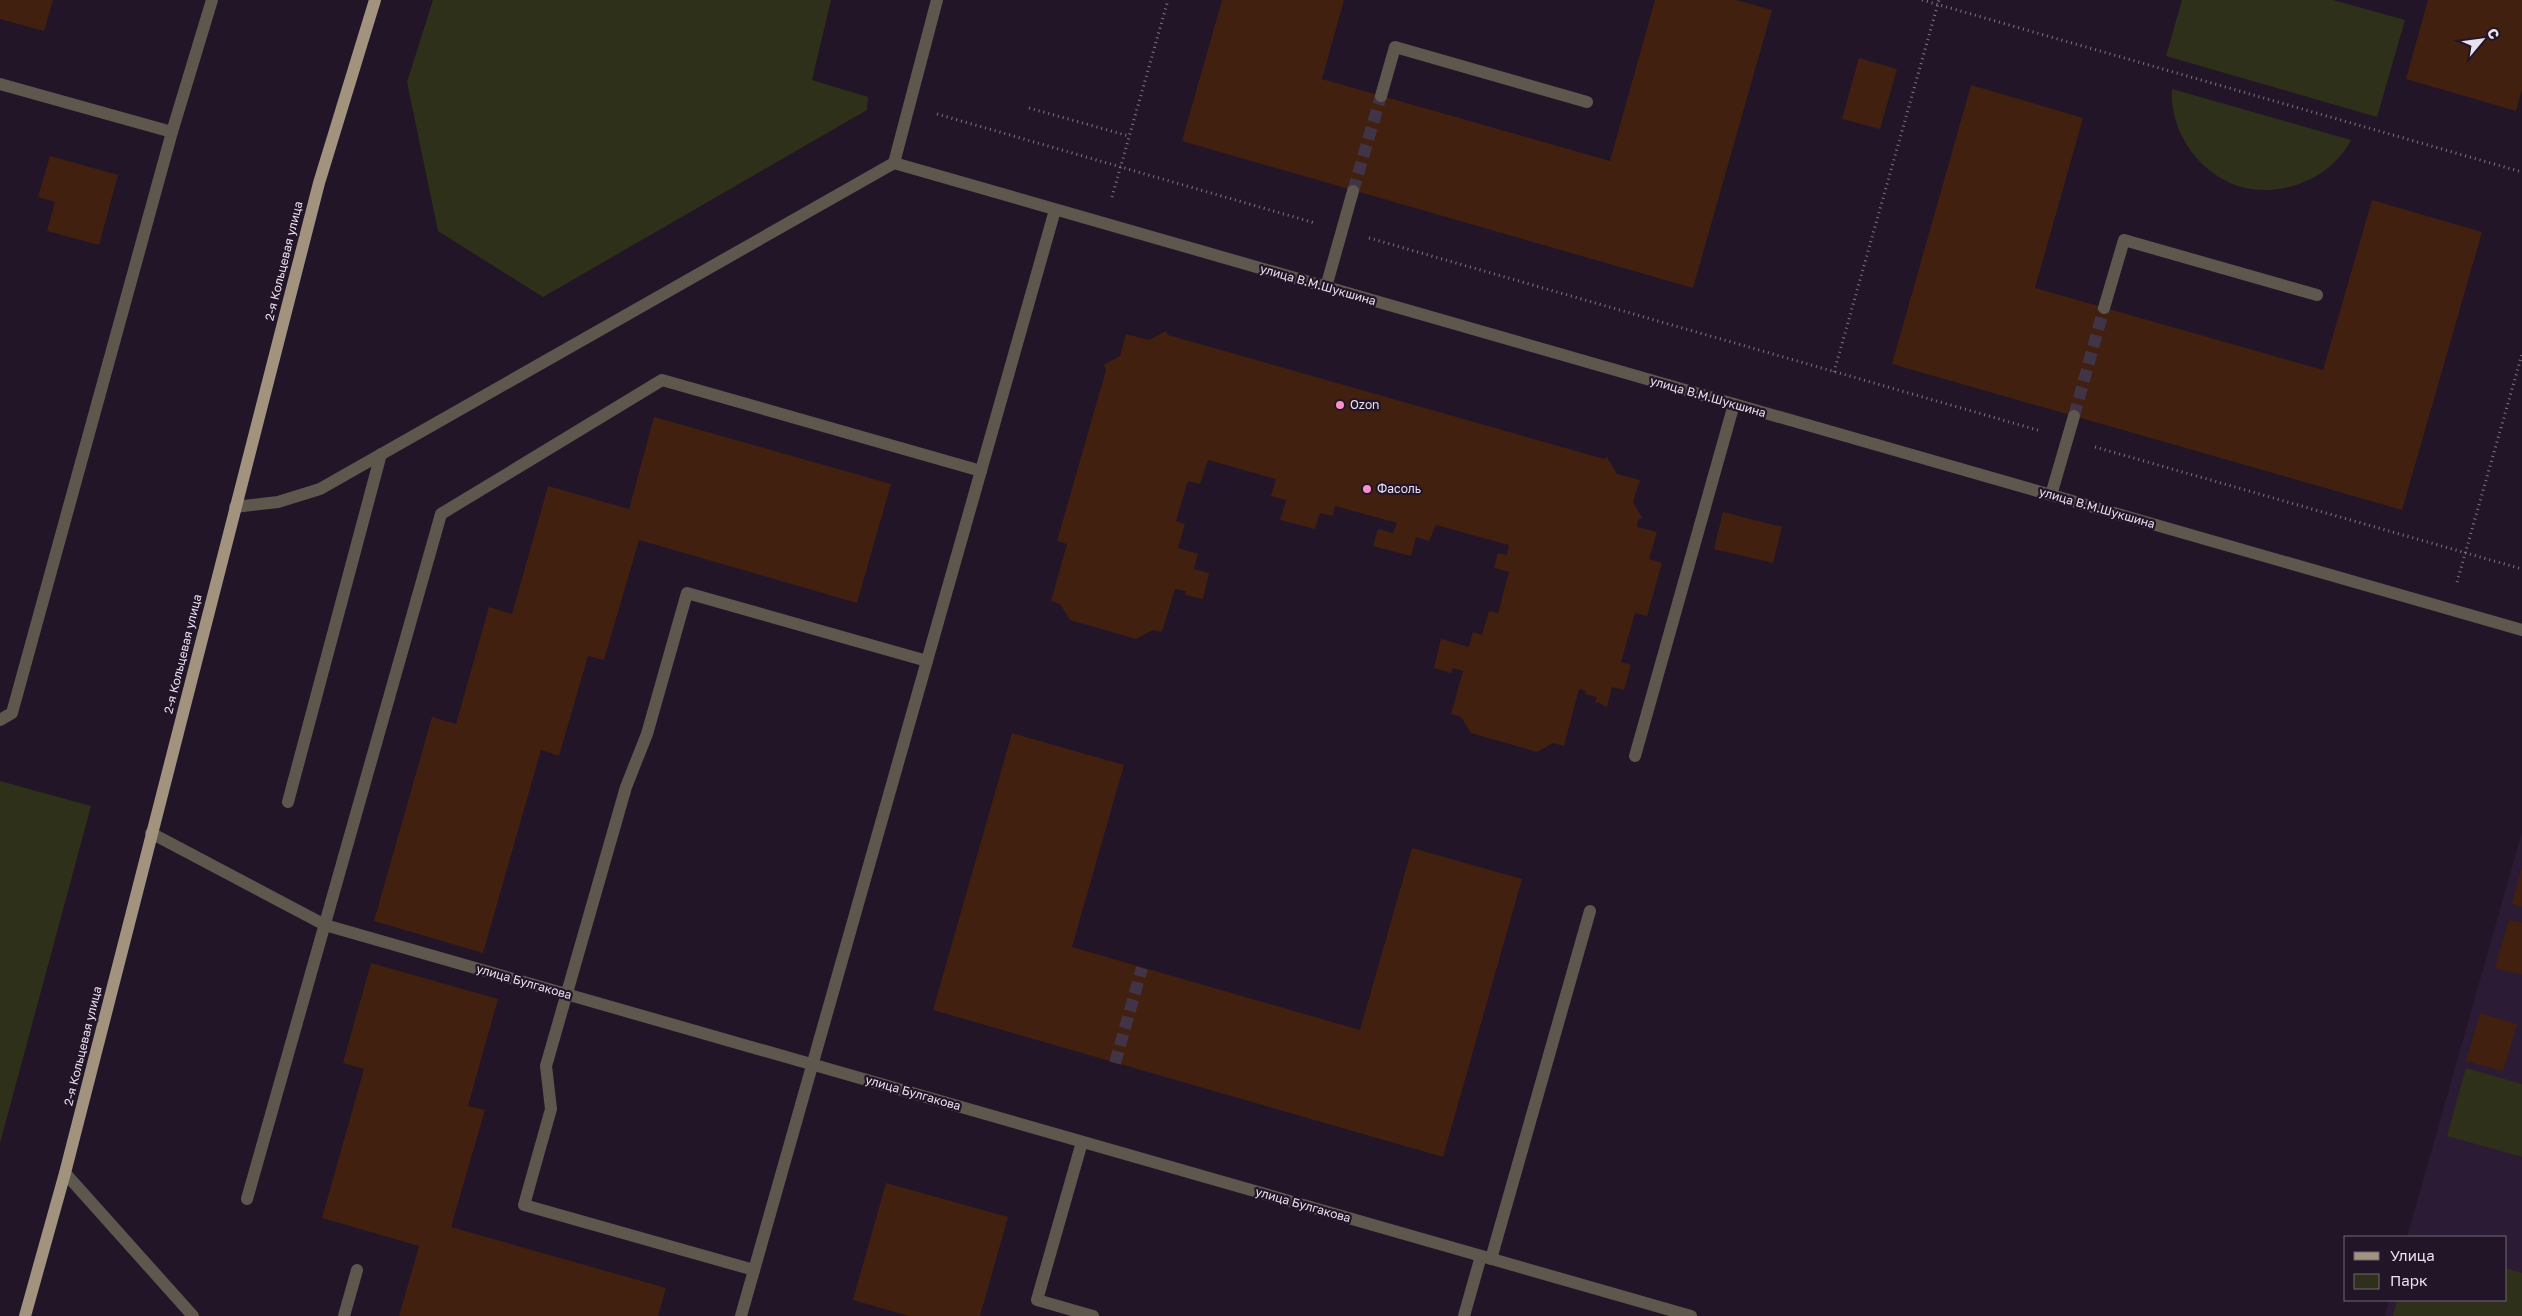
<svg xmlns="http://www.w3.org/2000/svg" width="2522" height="1316" viewBox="0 0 2522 1316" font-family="'Golos Text',sans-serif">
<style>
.built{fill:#2c1b34}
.green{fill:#2e3019}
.building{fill:#41200f}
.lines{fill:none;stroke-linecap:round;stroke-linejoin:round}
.minor-tunnel{stroke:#403446;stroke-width:12;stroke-dasharray:12 6;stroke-linecap:butt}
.path{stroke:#807485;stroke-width:3;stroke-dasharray:1 4;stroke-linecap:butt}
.minor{stroke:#5e574d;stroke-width:12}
.major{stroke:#a2937f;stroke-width:12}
.poi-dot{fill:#fa8fc8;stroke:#221528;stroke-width:2}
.labels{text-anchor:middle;stroke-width:4.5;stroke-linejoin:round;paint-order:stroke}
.street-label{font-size:12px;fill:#eae1ee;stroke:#221528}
.poi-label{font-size:12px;fill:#eae1ee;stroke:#221528;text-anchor:start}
</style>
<rect width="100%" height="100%" fill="#221528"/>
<path class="built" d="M2522,832v484h-137l4,-16h117v-63h-99z"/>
<g class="green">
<path d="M433,0h398l-19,80 56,17 -1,13 -324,187 -105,-66 -31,-149z"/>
<path d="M2182,0h151l72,20 -28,97 -211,-61z"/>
<path d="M2172,89l179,51c-19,38 -69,58 -110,47 -42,-12 -72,-56 -69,-98z"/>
<path d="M0,781l91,25 -91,337z"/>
<path d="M2466,1068l56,16v73l-75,-21z"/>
<path d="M2506,1268l16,5v43h-129l4,-16h109z"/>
</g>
<g class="building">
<path d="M0,0h53l-9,31 -44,-12z"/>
<path d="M1222,0h122l-22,79 288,82 45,-161h81l36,10 -79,278 -511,-147z"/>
<path d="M2428,0h94v89l-6,22 -110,-32z"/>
<path d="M1859,58l38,11 -17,60 -38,-10z"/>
<path d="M1971,85l112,33 -48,170 288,82 49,-170 110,32 -80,278 -510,-146z"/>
<path d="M50,156l68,19 -19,70 -52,-14 8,-29 -17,-5z"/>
<path d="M1166,331l2,4 436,124 3,-2 10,17 23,6 -7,22 9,16 -4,2 -1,7 20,5 -8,27 13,4 -15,53 -12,-3 -14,49 10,3 -7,25 -12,-3 -5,20 -9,-5 -3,1 2,-6 -12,-3 1,-3 -7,-2 -15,57 -11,-3 -16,9 -66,-19 -10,-16 -10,-3 12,-43 -10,-3 -2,5 -17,-5 7,-29 28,8 4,-15 9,3 7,-24 9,2 11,-41 -15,-4 4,-15 9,2 2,-10 -73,-20 -7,16 -13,-4 -5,19 -38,-10 5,-17 15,4 4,-10 -62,-17 -2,10 -13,-3 -5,16 -35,-9 6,-20 -15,-4 5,-17 -68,-19 -8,24 -12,-3 -12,40 9,3 -7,24 20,6 -4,15 15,4 -6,26 -18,-4 1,-4 -11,-2 -13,43 -9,-2 -17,9 -66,-19 -10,-16 -9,-3 16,-57 -10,-3 49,-171 -2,-5 16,-9 6,-22 23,6z"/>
<path d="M654,417l237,67 -34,119 -218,-63 -35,120 -16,-4 -29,100 -18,-6 -58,203 -109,-32 58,-204 24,7 33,-117 23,7 36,-128 81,23z"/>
<path d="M1723,512l59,15 -9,36 -59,-14z"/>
<path d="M1012,733l112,32 -52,182 288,83 52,-182 110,31 -79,278 -510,-147z"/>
<path d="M2521,870h1v37l-10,-3z"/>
<path d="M2509,920l13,3v52l-27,-7z"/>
<path d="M371,963l127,36 -30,107 17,4 -34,117 215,61 -8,28h-259l20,-70 -97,-28 42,-149 -21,-6z"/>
<path d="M2480,1013l37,11 -14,47 -37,-10z"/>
<path d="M886,1183l122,34 -28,99h-71l-56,-16z"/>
</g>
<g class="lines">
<g class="minor-tunnel">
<path d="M1353,191l28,-95"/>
<path d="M2074,416l30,-108"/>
<path d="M1115,1063l27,-95"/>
</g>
<g class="path">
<path d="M1922,0l600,172"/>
<path d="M1029,108l100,28"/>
<path d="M937,114l378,109"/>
<path d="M1112,197l56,-197"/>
<path d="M1369,238l672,193"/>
<path d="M1834,372l105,-372"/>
<path d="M2095,447l427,122"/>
<path d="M2457,582l65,-228"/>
</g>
<g class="minor">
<path d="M0,84l172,48"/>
<path d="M1381,96l14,-49 192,55"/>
<path d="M894,163l1628,467"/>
<path d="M1326,287l27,-96"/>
<path d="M2104,308l20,-68 193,55"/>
<path d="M2051,495l23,-79"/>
<path d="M235,507l43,-5 42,-13 574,-326 43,-163"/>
<path d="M0,720l12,-7 160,-581 40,-132"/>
<path d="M1635,756l99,-352"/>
<path d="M288,802l93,-348"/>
<path d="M151,833l174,92 1366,391"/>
<path d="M1082,1142l-45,158 56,16"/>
<path d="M65,1173l128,143"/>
<path d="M247,1199l194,-685 221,-134 319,91"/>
<path d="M1491,1259l99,-348"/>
<path d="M754,1270l-230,-65 27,-96 -5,-43 80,-279 21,-53 40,-141 240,68"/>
<path d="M344,1316l13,-46"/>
<path d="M741,1316l314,-1106"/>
<path d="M1464,1316l17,-60"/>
</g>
<path class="major" d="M25,1316l40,-143 254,-990 56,-183"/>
</g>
<g class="poi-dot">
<circle cx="1340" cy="405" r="5"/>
<circle cx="1367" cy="489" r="5"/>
</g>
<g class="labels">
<g class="street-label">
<text transform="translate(284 261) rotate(-76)" y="4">2-я Кольцевая улица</text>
<text transform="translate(1318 285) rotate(16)" y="4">улица В.М.Шукшина</text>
<text transform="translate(1708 397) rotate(16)" y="4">улица В.М.Шукшина</text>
<text transform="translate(2097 508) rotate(16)" y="4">улица В.М.Шукшина</text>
<text transform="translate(183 654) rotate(-76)" y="4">2-я Кольцевая улица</text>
<text transform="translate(524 982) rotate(16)" y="4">улица Булгакова</text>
<text transform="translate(83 1046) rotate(-76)" y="4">2-я Кольцевая улица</text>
<text transform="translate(913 1093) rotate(16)" y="4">улица Булгакова</text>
<text transform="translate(1303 1205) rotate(16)" y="4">улица Булгакова</text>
</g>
<g class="poi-label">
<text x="1350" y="409">Ozon</text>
<text x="1377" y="493">Фасоль</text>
</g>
</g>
<rect x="2344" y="1236" width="162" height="65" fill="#221528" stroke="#726777"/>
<rect x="2354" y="1252" width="25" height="8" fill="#a2937f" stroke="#726777"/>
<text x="2390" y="1261" font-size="15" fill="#eae1ee">Улица</text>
<rect x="2354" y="1274" width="25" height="15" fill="#2e3019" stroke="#726777"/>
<text x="2390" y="1286" font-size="15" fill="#eae1ee">Парк</text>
<g transform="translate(2482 40) rotate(61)" stroke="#221528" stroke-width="4" paint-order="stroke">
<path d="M0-4L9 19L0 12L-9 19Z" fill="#eae1ee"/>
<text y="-8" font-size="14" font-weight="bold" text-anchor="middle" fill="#eae1ee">С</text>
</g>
</svg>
